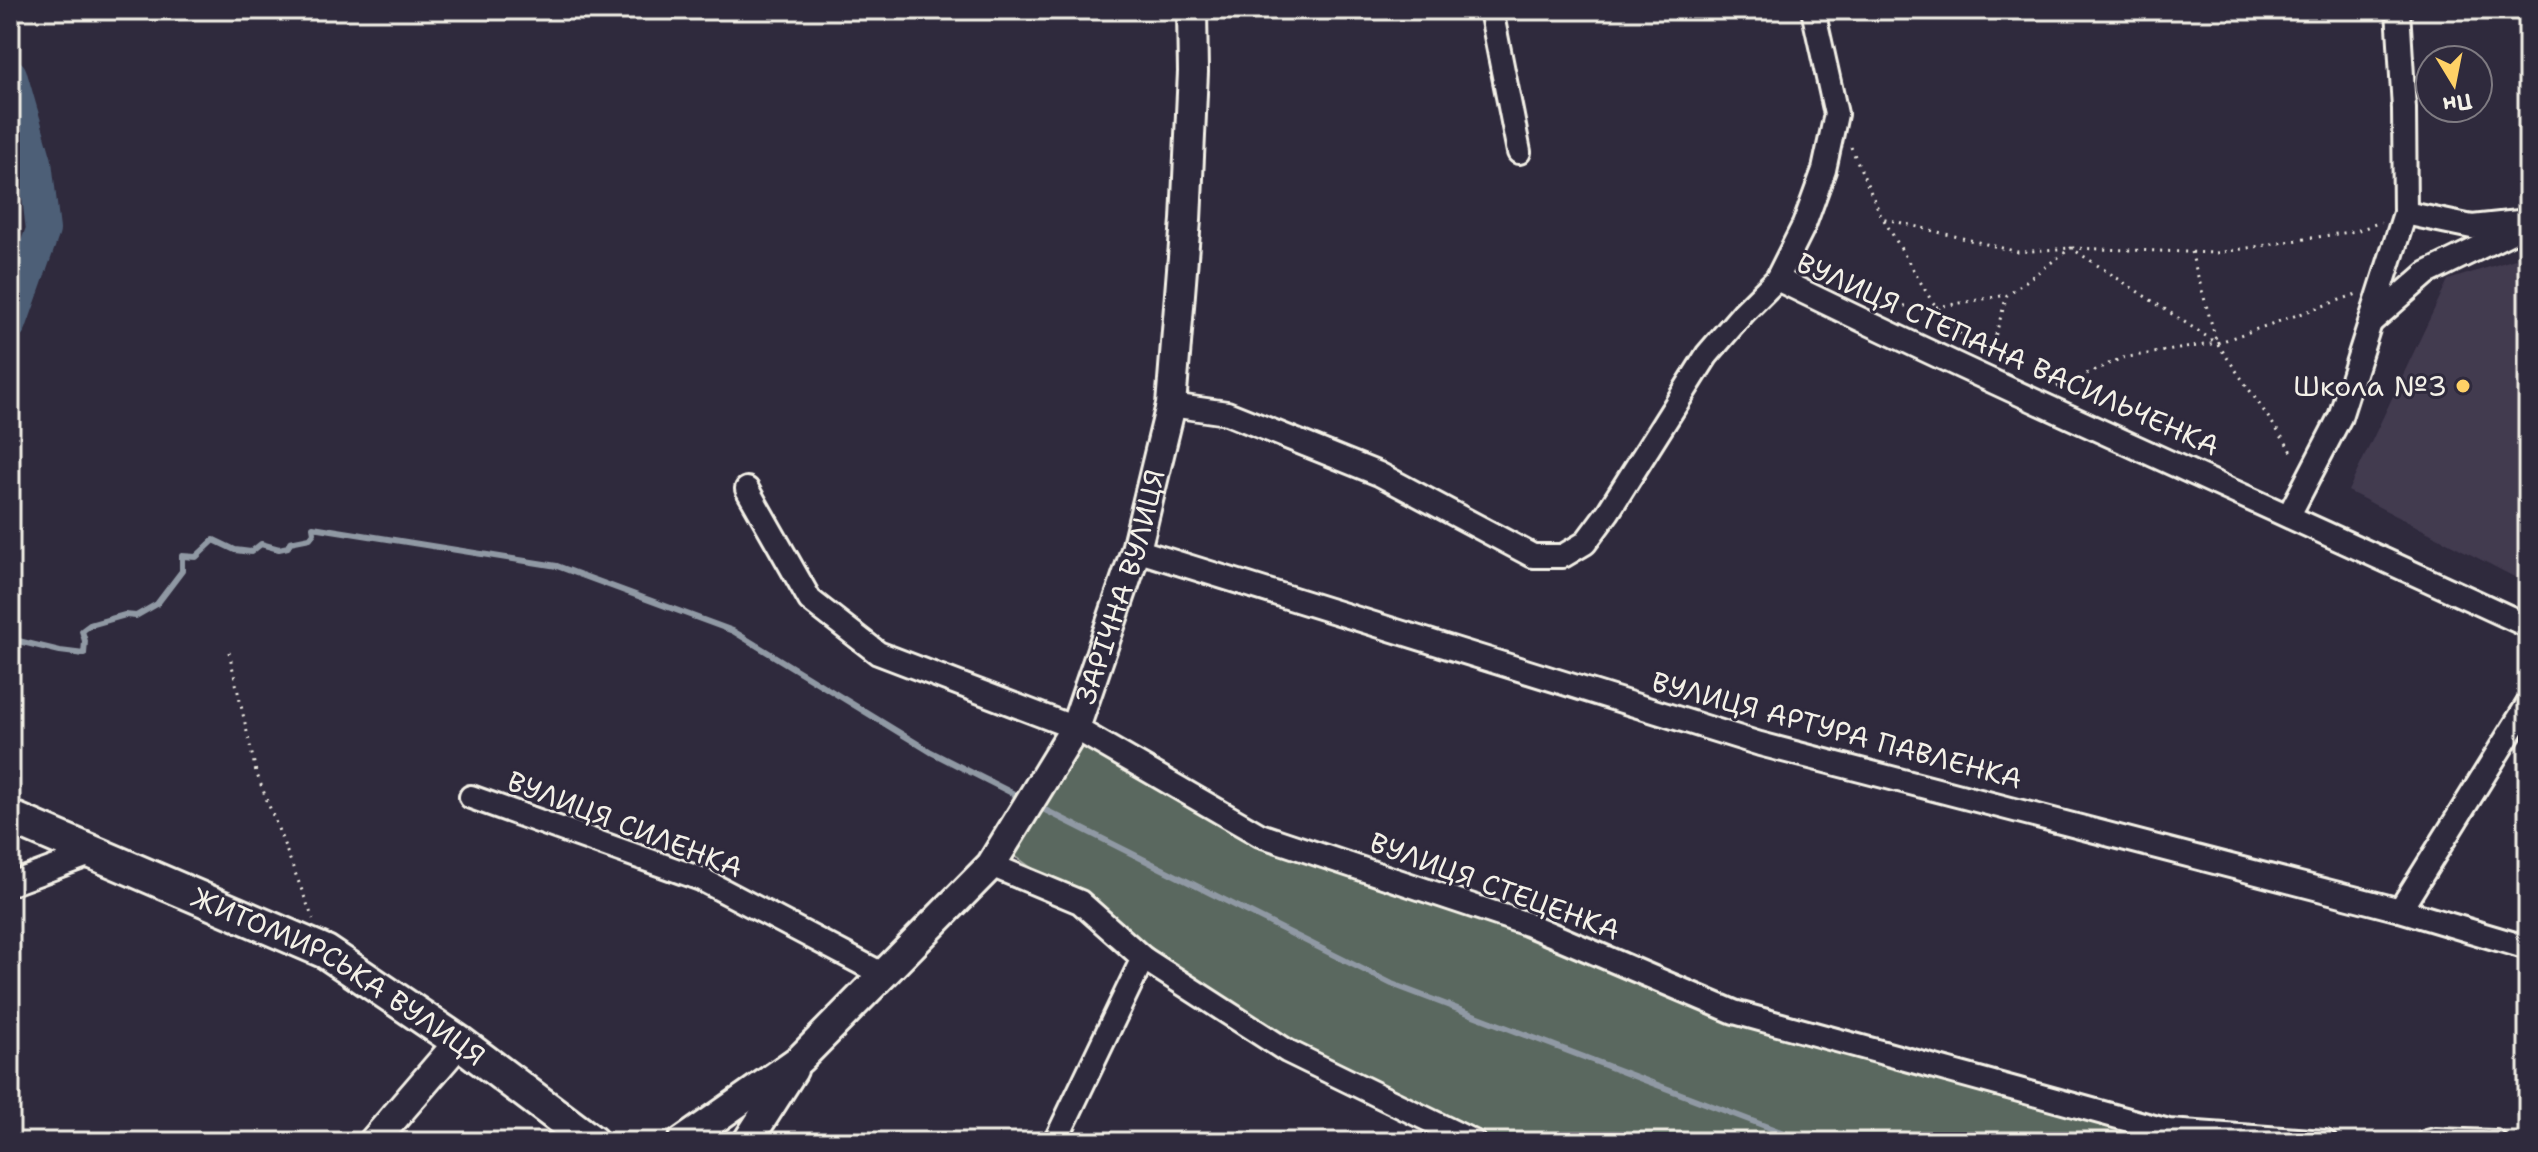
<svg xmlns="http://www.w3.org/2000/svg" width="2538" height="1152" viewBox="0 0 2538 1152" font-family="'Shantell Sans',sans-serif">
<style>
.built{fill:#423a4f}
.green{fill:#5a685f;stroke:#a7aca4;stroke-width:2}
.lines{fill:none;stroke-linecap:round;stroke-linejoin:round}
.stream{stroke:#9099a4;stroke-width:6}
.river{stroke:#4d5f77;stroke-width:34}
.minor-casing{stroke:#f4f1e8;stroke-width:28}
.tertiary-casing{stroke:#f4f1e8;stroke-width:34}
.secondary-casing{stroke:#f4f1e8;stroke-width:38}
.path{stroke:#f4f1e8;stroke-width:3;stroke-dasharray:2 6;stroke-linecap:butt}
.minor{stroke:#2f2a3d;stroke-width:22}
.tertiary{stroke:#2f2a3d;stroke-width:28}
.secondary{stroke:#2f2a3d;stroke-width:32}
.poi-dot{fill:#ffd166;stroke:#2f2a3d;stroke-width:3}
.labels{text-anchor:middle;stroke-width:6;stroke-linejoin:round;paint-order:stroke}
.street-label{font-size:28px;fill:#f4f1e8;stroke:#2f2a3d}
.poi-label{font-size:28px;fill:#f4f1e8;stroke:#2f2a3d;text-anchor:end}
</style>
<rect width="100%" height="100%" fill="#2f2a3d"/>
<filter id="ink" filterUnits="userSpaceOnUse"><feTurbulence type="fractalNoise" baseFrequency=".0125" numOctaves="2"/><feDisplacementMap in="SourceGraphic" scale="16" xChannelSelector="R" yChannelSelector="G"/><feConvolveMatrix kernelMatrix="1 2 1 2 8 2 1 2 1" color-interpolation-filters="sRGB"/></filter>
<g filter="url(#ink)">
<path class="built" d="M2528,255v329l-180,-93 100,-211z"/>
<path class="green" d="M1075,728l185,107 474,177 435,119 156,11h-849l-189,-91 -285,-204z"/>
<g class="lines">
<g class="stream">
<path d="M10,639l50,12 24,3 1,-13 -3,-10 8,-6 35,-10 11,1 21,-12 25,-33v-15l14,1 18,-17 21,10 16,2 10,-8 18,5 9,-2 2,-5 20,-4 4,-5 -1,-6 244,39 176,65 198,121 83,42"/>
<path d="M1045,810l347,174 415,158"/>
</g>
<path class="river" d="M10,75l25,87 8,68 -33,93"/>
<defs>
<g id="minor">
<path d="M1491,10l28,142"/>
<path d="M2405,213l67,14 47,-5"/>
<path d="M1777,279l27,-54 20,-55 12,-56 -23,-104"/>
<path d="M2371,322l56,-49 101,-49"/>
<path d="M1171,405l56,8 152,61 154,82h30l22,-13 23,-31 99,-157 37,-43 33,-33c248,121 501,231 751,347"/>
<path d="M747,489l63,111 68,53 197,75 185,107 267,89 207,88 435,119 156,11"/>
<path d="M2289,515l51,-98 65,-204 -1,-104 -6,-99"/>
<path d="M1136,550l624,194 640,166 128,38"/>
<path d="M471,797l230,82 183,96"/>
<path d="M991,865l89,37 63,56 144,93 187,91"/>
<path d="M10,884l86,-32"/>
<path d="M2400,910l128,-206"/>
<path d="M1055,1142l88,-184"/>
<path d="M2427,1142l8,-2 60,2"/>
</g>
<g id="tertiary">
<path d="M373,1142l86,-100"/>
<path id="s1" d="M682,1142l118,-83 191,-194 84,-137 61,-178 35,-145 15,-185 7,-148 -1,-62"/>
<path d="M747,1142l46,-72"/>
</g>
<g id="secondary">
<path id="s2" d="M10,817l316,135 133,90 133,100"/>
</g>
</defs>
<use href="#minor" class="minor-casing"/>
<use href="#tertiary" class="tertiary-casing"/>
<use href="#secondary" class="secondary-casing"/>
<g class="path">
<path d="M1851,147l31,71 136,34 53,-4 145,5 140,-22 25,-9"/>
<path d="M1884,220l47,80 41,48"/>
<path d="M2191,252l26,91 78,113"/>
<path d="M1880,305l57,2 70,-12"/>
<path d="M1989,358l18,-63 64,-47 144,94"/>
<path d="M2057,387l65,-29 95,-15 140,-49"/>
<path d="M229,652l27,120 57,147"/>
</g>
<use href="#minor" class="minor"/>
<use href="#tertiary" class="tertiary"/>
<use href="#secondary" class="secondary"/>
</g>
</g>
<circle class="poi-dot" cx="2463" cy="386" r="8"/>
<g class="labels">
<g class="street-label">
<text transform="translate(2008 354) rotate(24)" y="10">ВУЛИЦЯ СТЕПАНА ВАСИЛЬЧЕНКА</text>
<text dy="10" stroke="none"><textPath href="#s1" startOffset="726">ЗАРІЧНА ВУЛИЦЯ</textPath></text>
<text transform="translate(1837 730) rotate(15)" y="10">ВУЛИЦЯ АРТУРА ПАВЛЕНКА</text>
<text transform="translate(625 824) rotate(21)" y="10">ВУЛИЦЯ СИЛЕНКА</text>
<text transform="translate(1495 886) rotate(20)" y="10">ВУЛИЦЯ СТЕЦЕНКА</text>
<text dy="10" stroke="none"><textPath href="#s2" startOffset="366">ЖИТОМИРСЬКА ВУЛИЦЯ</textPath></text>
</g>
<g class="poi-label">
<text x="2447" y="396">Школа №3</text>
</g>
</g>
<rect width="2538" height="1152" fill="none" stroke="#2f2a3d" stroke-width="40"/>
<rect x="20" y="20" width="2498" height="1112" fill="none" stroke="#f4f1e8" stroke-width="3" filter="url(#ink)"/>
<g transform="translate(2454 84) rotate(170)"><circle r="38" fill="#2f2a3d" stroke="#7e7a81" stroke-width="2"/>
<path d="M0-6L14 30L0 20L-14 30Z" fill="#ffd166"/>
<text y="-12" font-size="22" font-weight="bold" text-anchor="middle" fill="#f4f1e8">Пн</text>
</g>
</svg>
